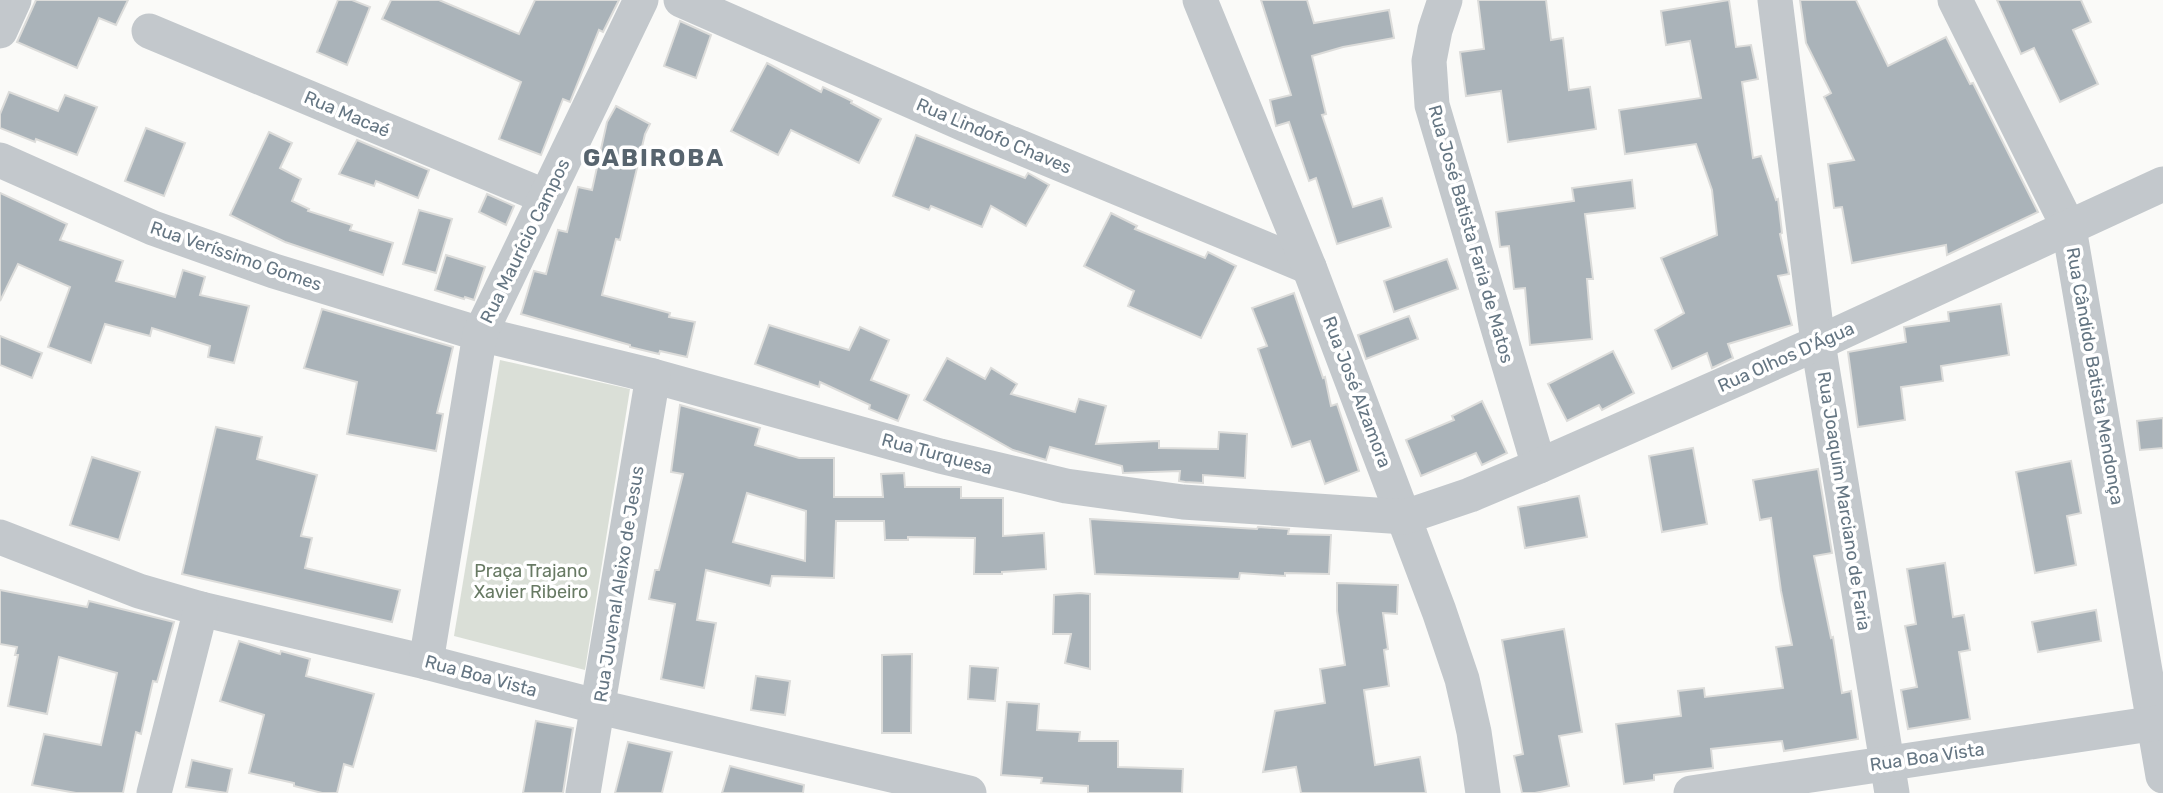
<svg xmlns="http://www.w3.org/2000/svg" width="2163" height="793" viewBox="0 0 2163 793" font-family="Rubik,sans-serif">
<style>
.green{fill:#dadfd7}
.building{fill:#aab3b9;stroke:#dcdcda;stroke-width:2;fill-rule:evenodd}
.lines{fill:none;stroke-linecap:round;stroke-linejoin:round}
.street{stroke:#c3c8cc;stroke-width:35}
.labels{text-anchor:middle;stroke-width:7;stroke-linejoin:round;paint-order:stroke}
.street-label{font-size:18px;fill:#657683;stroke:#fff}
.park-label{font-size:18px;fill:#687a64;stroke:#fff}
.district-label{font-size:24px;font-weight:bold;letter-spacing:2px;fill:#57646e;stroke:#fff}
</style>
<rect width="100%" height="100%" fill="#fafaf8"/>
<path class="green" d="M500,360l130,29 -45,281 -131,-34z"/>
<g class="building">
<path d="M36,0h92l-12,25 -17,-7 -22,50 -60,-26z"/>
<path d="M338,0h14l18,7 -23,58 -30,-13z"/>
<path d="M391,0h48l80,34 16,-34h84l-16,32 -4,-2 -29,72 -7,-3 -22,56 -42,-16 22,-57 -139,-63z"/>
<path d="M1261,0h46l7,23 75,-13 5,28 -51,9 -31,9 14,58 -4,1 31,92 29,-9 9,29 -54,17 -21,-66 -7,3 -20,-59 -13,4 -6,-26 21,-5z"/>
<path d="M1478,0h68l5,40 12,-2 6,52 21,-3 6,42 -88,13 -7,-51 -35,5 -6,-44 24,-3z"/>
<path d="M1729,0l7,47 15,-2 7,34 -16,3 11,76 8,-2 15,44 2,-1 4,34 -2,1 9,40 -11,2 14,49 -64,19 5,14 -21,10 -5,-15 -35,16 -17,-39 29,-17 -23,-55 56,-23 -5,-45 -16,-46 -71,10 -6,-44 82,-12 -11,-57 -24,4 -5,-34z"/>
<path d="M1800,0h56l32,66 58,-29 24,47 3,-1 65,129 -91,43 -1,-10 -94,18 -10,-56 -8,1 -6,-44 26,-4 -30,-63 7,-4 -25,-50z"/>
<path d="M1997,0h84l10,22 -18,8 25,54 -38,18 -26,-54 -13,6z"/>
<path d="M680,21l31,14 -15,43 -32,-12z"/>
<path d="M767,63l54,29 2,-5 29,14 -1,2 30,16 -22,44 -68,-33 -13,25 -47,-24z"/>
<path d="M9,92l49,19 7,-16 32,12 -20,48 -41,-16 -1,3 -35,-14v-14z"/>
<path d="M616,106l34,18 -5,10 -25,106 -4,-1 -14,56 68,18 -1,4 26,5 -8,35 -27,-6 -1,3 -29,-7v-2l-109,-31 13,-43 12,3 12,-44 9,2 11,-45 14,3 15,-68z"/>
<path d="M146,128l39,15 -21,53 -39,-15z"/>
<path d="M269,132l23,11 -12,25 21,11 -9,22 17,8 -1,2 44,14 -2,5 43,13 -10,32 -98,-33 -55,-27z"/>
<path d="M916,135l109,43 3,-5 21,12 -23,41 -35,-20 -9,21 -51,-21 -2,4 -36,-14z"/>
<path d="M357,140l72,30 -11,28 -42,-17 -2,5 -35,-12z"/>
<path d="M1632,180l3,28 -50,6 8,65h-6l5,60 -62,6 -5,-57 -11,1 -5,-43 -9,1 -4,-35 78,-11 -2,-13z"/>
<path d="M0,193l67,31 -7,16 63,21 -7,20 59,16 8,-27 22,7 -5,18 49,11 -15,57 -26,-6 2,-11 -58,-18 -2,8 -45,-12 -14,39 -43,-16 22,-60 -52,-23 -18,37z"/>
<path d="M487,194l27,12 -8,19 -27,-13z"/>
<path d="M419,210l33,9 -16,54 -33,-9z"/>
<path d="M1111,213l26,13 -2,3 70,29 3,-6 28,14 -35,72 -73,-32 6,-15 -50,-25z"/>
<path d="M446,255l39,12 -11,33 -9,-3 -1,2 -29,-9z"/>
<path d="M1447,259l11,30 -64,23 -10,-31z"/>
<path d="M1294,293l29,85 2,-1 6,29 6,-2 22,67 -34,13 -15,-43 -18,6 -34,-98 9,-3 -15,-38z"/>
<path d="M2001,304l8,51 -68,11 2,15 -42,6 4,33 -47,7 -10,-75 58,-10 -2,-15 45,-6 -1,-9z"/>
<path d="M322,309l131,38 -16,66 6,1 -7,37 -89,-17 10,-52 -53,-14z"/>
<path d="M1409,316l9,23 -52,20 -8,-24z"/>
<path d="M769,325l80,25 11,-23 29,13 -18,40 38,15 -11,26 -29,-12 1,-4 -50,-23 -1,5 -64,-23z"/>
<path d="M0,336l42,17 -10,25 -32,-13z"/>
<path d="M1613,351l21,42 -32,17 -3,-5 -32,16 -19,-37z"/>
<path d="M947,358l38,21 6,-11 26,16 -6,10 64,18 4,-13 27,7 -10,38 63,-3v7l59,1 1,-17 28,2 -2,44 -42,-3v8l-18,-1 -6,-1 1,-10 -57,2 -1,-7 -72,-19 -4,13 -33,-10 -89,-50z"/>
<path d="M1482,401l25,52 -25,12 -6,-12 -55,23 -15,-36 48,-20 -2,-4z"/>
<path d="M680,405l80,23 -5,17 44,13h35v39h49l-2,-23 23,-1 1,14h56v11h42v38l41,-3 2,36 -44,3v2h-28l1,-36 -67,-1v3h-23l-1,-19h-48l-2,57 -62,-2 -2,10 -64,-16 -9,50 19,3 -12,65 -43,-9 14,-75 -26,-5 6,-29h4l24,-96 -12,-2zM747,493l59,18 -1,50 -72,-19z"/>
<path d="M2163,418v30l-23,2 -3,-29z"/>
<path d="M216,427l46,10 -5,22 60,16 -16,61 11,2 -7,30 95,22 -8,32 -210,-48z"/>
<path d="M1693,448l14,76 -45,8 -13,-76z"/>
<path d="M92,457l48,15 -21,68 -49,-15z"/>
<path d="M2071,461l10,52 -14,3 9,49 -41,8 -19,-101z"/>
<path d="M1818,469l14,84 -18,3 17,82 2,-1 9,56 9,-2 7,48 -74,12 -2,-10 -71,8 2,19 -59,7v5l-30,4 -8,-60 65,-8 -3,-25 26,-3 1,9 78,-9 -7,-41 16,-2 -11,-54 -10,-73 -11,2 -7,-40z"/>
<path d="M1579,496l8,41 -62,11 -7,-41z"/>
<path d="M1090,519l167,10 1,-2 31,2 -1,5 43,1 -2,39 -44,-1v3l-45,-3 -1,6 -144,-5z"/>
<path d="M1945,563l8,54 11,-2 6,35 -11,2 11,67 -62,10 -7,-39 16,-3 -12,-61 11,-2 -9,-55z"/>
<path d="M1337,583l61,2 -1,29 -14,-1 5,36 -4,1 5,36 -25,4 11,75 45,-8 6,36h-125l-5,-26 -33,5 12,-61 50,-8 -5,-34 25,-4 -8,-54z"/>
<path d="M0,590l87,17 2,-6 85,21 -17,60 -4,-1 -12,53 -5,-2 -13,61h-47l-44,-8 12,-51 57,11 16,-72 -58,-16 -12,57 -39,-8 10,-51h-3l2,-8 -17,-3z"/>
<path d="M1080,593l10,1v75l-25,-6 6,-29h-18l1,-39z"/>
<path d="M2096,610l5,31 -63,11 -6,-30z"/>
<path d="M1564,629l18,103 -23,4 10,50 -34,7h-13l-8,-37 9,-2 -21,-114z"/>
<path d="M239,641l41,13 1,-3 29,8 -4,17 68,18 -21,73 -9,-3 -7,29h-15l-28,-7v-3l-45,-10 15,-58 -44,-14z"/>
<path d="M912,654l-1,79h-29v-78z"/>
<path d="M970,666l28,2 -3,33 -27,-2z"/>
<path d="M756,676l34,5 -5,34 -34,-5z"/>
<path d="M1007,702l32,2 -2,26 43,2 -1,9h39v26l65,2 -1,24h-94v-7l-47,-3 1,-5 -41,-3z"/>
<path d="M536,721l37,7 -10,65h-40z"/>
<path d="M628,742l44,10 -10,41h-47z"/>
<path d="M192,760l40,9 -5,24 -41,-6z"/>
<path d="M730,766l74,19 -1,8h-81z"/>
</g>
<g class="lines">
<g class="street">
<path d="M681,0l283,124 345,143"/>
<path d="M1200,0l109,267 130,344 23,68 12,53 9,61"/>
<path d="M1445,0l-10,30 -6,31 3,44 107,361"/>
<path d="M1775,0l43,343 74,450"/>
<path d="M1955,0l114,228 94,548"/>
<path d="M0,31l14,-31"/>
<path d="M149,31l397,166"/>
<path d="M0,160l153,68 121,43 206,63 173,42 287,80 126,30 117,16 222,15 65,-22 69,-29 279,-123 345,-159"/>
<path d="M0,537l139,54 62,18 225,53 173,45 370,86"/>
<path d="M426,662l54,-328 161,-334"/>
<path d="M154,793l47,-184"/>
<path d="M583,793l70,-417"/>
<path d="M1691,793l472,-71"/>
</g>
</g>
<g class="labels">
<g class="street-label">
<text transform="translate(347 114) rotate(23)" y="6">Rua Macaé</text>
<text transform="translate(994 136) rotate(23)" y="6">Rua Lindofo Chaves</text>
<text transform="translate(1471 234) rotate(74)" y="6">Rua José Batista Faria de Matos</text>
<text transform="translate(525 241) rotate(-64)" y="6">Rua Maurício Campos</text>
<text transform="translate(236 256) rotate(19)" y="6">Rua Veríssimo Gomes</text>
<text transform="translate(1786 357) rotate(-24)" y="6">Rua Olhos D'Água</text>
<text transform="translate(2095 376) rotate(80)" y="6">Rua Cândido Batista Mendonça</text>
<text transform="translate(1357 392) rotate(69)" y="6">Rua José Alzamora</text>
<text transform="translate(937 454) rotate(15)" y="6">Rua Turquesa</text>
<text transform="translate(1844 501) rotate(81)" y="6">Rua Joaquim Marciano de Faria</text>
<text transform="translate(619 584) rotate(-81)" y="6">Rua Juvenal Aleixo de Jesus</text>
<text transform="translate(481 676) rotate(15)" y="6">Rua Boa Vista</text>
<text transform="translate(1927 757) rotate(-8)" y="6">Rua Boa Vista</text>
</g>
<g class="park-label">
<text x="531" y="577">Praça Trajano<tspan x="531" dy="21">Xavier Ribeiro</tspan></text>
</g>
<g class="district-label">
<text x="654" y="166">GABIROBA</text>
</g>
</g>
</svg>
